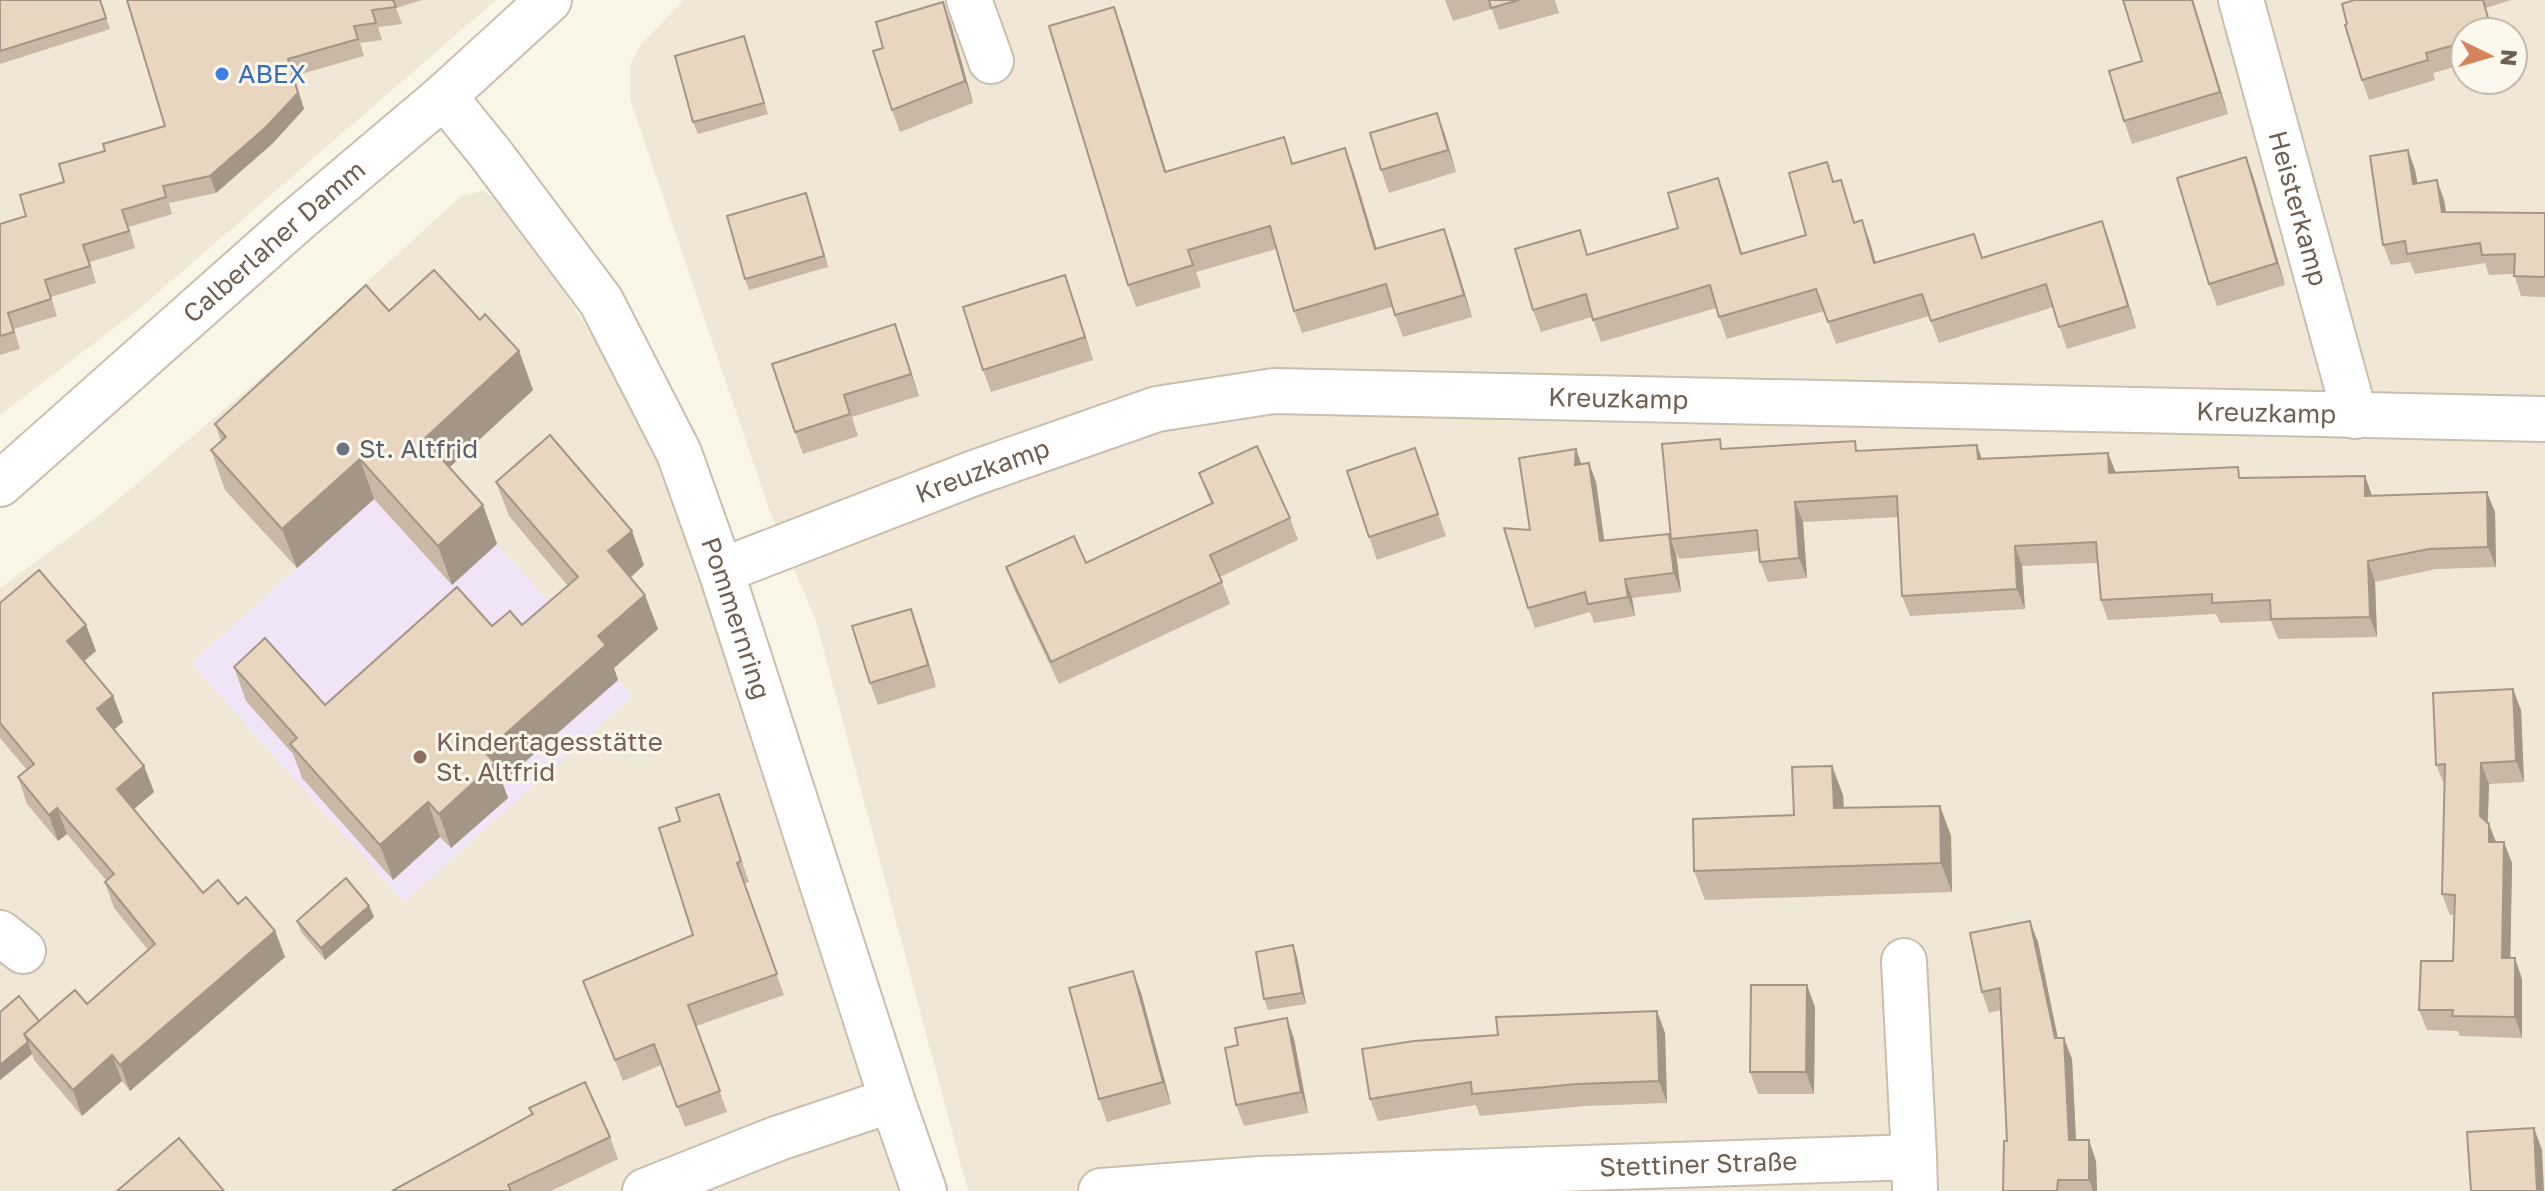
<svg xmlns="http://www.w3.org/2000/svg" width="2545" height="1191" viewBox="0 0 2545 1191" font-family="'Golos Text',sans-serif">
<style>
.residential{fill:#f0e7d6;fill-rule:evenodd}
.education{fill:#f1e4f6}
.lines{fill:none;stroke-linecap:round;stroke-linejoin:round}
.minor-casing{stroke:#cabeaf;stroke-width:48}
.minor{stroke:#fff;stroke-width:44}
.wall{fill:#c8b8a5}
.shaded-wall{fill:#a39686}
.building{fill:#e9d6c0;stroke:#a39686;stroke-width:2}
.shop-dot{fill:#3f7fe0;stroke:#fdf8ed;stroke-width:3}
.worship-dot{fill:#6b7280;stroke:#fdf8ed;stroke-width:3}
.education-dot{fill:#8d6e63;stroke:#fdf8ed;stroke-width:3}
.labels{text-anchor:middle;stroke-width:6;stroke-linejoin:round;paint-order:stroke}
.shop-label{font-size:26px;fill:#366cbe;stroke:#fdf8ed;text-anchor:start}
.street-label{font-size:26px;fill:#705f4f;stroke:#fdf8ed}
.worship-label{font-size:26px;fill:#5b616d;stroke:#fdf8ed;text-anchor:start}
.education-label{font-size:26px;fill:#785e54;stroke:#fdf8ed;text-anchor:start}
</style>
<rect width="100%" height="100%" fill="#f9f5e7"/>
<g class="residential">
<path d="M0,0h496l-357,309 -139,106z"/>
<path d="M684,0h1861v1191h-1577l-152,-570 -47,-112 -139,-410v-34l12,-22zM2465,32h48v48h-48z"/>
<path d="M483,191l28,17 157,248 248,735h-916v-603l101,-74 179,-152 181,-166z"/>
</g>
<path class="education" d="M374,499l123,45 136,152 -229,206 -213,-239z"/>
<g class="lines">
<defs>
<g id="minor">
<path d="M969,0l22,61"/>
<path id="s1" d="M2241,0l114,416"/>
<path id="s2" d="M444,96l46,57 111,148 78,152 42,118 171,529 32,91"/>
<path id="s3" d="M0,484l295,-262 149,-126 105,-96"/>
<path id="s4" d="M721,571l253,-98 183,-64 117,-18 1271,28"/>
<path d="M0,933l23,18"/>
<path d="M1904,961l10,196"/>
<path d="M645,1191l131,-52 116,-39"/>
<path id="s5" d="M1101,1191l159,-12 654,-22 1,34"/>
</g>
</defs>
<use href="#minor" class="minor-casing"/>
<use href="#minor" class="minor"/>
</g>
<g class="wall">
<path d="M0,0h100l10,29 -110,35z"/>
<path d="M127,0h295l-26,8 6,16 -24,3 4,13 -22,3 4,13 -70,20 10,33 -32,35 -56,49 -47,10 3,11 -43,13 6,21 -45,14 6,21 -45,14 6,19 -43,13 6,20 -20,6v-131l26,-8 38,-34 41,-31 60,-25z"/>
<path d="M1445,0h110l4,13 -60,17 -7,-21 -39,12z"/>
<path d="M2193,0l35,114 -96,30 -8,-23 18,-60z"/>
<path d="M2354,0h157l-25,8 8,24h-29v32l-32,9 2,7 -66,20 -7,-20 -15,-56z"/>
<path d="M951,24l22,79 -73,29 -8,-22z"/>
<path d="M1122,29l44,143 127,-9 60,7 24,79 67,-20 8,22 20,66 -69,20 -11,-30 -90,26 -8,-22 -18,-62 -80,23 5,15 -65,20 -8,-22z"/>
<path d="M744,36l24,78 -70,20 -5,-12z"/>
<path d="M1437,113l8,22 11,37 -67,21 -8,-23z"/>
<path d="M2408,150l7,20 3,14 26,16 2,12 99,1v84l-24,-1 -7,-22 -25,1 -4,-12 -70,11 -5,-12 -19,3 -8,-20z"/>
<path d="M2246,157l8,22 31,106 -68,21 -8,-22z"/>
<path d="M1841,180l14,42 7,-2 13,42 108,-4 119,-37 34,107 -69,21 -14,-42 -114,36 -10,-27 -93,28 -12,-33 -97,28 -11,-31 -115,34 -9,-25 -51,15 -8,-22 56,-56 89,-26 48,-28 16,54 64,-19 28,-53z"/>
<path d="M810,205l18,62 -79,23 -4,-11z"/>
<path d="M1073,297l20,63 -102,32 -8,-22z"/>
<path d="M389,311l91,9 39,31 14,39 -83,77 33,38 14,39 -45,41 -78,-86 -77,69 -72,-78 -14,-40 10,-9 -6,-17z"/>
<path d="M895,324l24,72 -67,21 6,19 -55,18 -8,-22z"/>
<path d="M1415,448l31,88 -69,24 -30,-89z"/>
<path d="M1723,449l136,2 123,8 126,-6 7,20 128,5 122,-2 7,20 123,16 1,55 -60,2 -61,13 2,55 -99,2 -7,-18 -51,2 -4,-9 -108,6 -7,-20 -3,-37 -76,3 3,43 -115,7 -8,-20 -4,-79 -95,5 4,56 -39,4 -8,-20 -1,-11 -80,8 -8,-20z"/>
<path d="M1582,464l14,18 8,58 72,13 5,39 -49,6 3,18 -41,7 -4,-11 -55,16 -7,-20 2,-78z"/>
<path d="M1199,473l91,45 8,22 -78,37 10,27 -171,80 -45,-95 -8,-22 80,-4 125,-59z"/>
<path d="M496,482l148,83 -14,12 28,52 -44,39 4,12 -116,102 6,16 -57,50 -11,-11 -47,43 -91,-102 -9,-24 -47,-53 -12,-34 91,38 167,-79 30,-1 46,-39 -59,-70z"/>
<path d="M0,603l86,22 10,26 -12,10 29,35 10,26 -9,8 30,36 10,26 -20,17 69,84 35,11 37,27 10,26 -155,134 -8,-10 -40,35 -48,-56 -2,-6 -32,26v-68l39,9 48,-17 61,-54 -34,-42 -9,-26 1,-2 -39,-46 -9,7 -31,-37 -9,-27 9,-7 -27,-32z"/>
<path d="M919,631l17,56 -58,18 -8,-22z"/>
<path d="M2521,710l3,72 -35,2 -1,38 8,20 16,21 -2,95 12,21v59l-62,-2 -2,-5 -31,-1 -8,-20 34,-49 1,-46h-4l-8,-21 3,-108 -9,-21z"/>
<path d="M1832,766l11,29 1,13 96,-2 11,30 1,56 -247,8 -11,-29 100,-56z"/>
<path d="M726,815l23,67 -5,2 40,111 -88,31 31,86 -42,15 -24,-62 -38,16 -40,-100 110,-46z"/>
<path d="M369,906l5,11 -49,43 -24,-28 -4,-11z"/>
<path d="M2038,942l20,96 14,21 4,81 20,21 1,30h-94l4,-50 -6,-131 -12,3 -7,-21z"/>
<path d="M1293,945l4,12 9,47 -38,6 -4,-11z"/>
<path d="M1133,971l8,22 30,111 -64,18 -8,-23z"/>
<path d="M1815,1007l-1,87h-56l-8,-22z"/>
<path d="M1657,1011l8,22 2,70 -82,3 -105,10 -4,-11 -98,16 -8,-22 128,-64z"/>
<path d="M1294,1039l14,74 -64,13 -8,-21z"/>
<path d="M529,1108l81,29 8,22 -67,32h-159l140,-76z"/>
</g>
<g class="shaded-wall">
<path d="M2192,0h1l35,114 -8,-22z"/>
<path d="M943,2l8,22 22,79 -8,-22z"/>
<path d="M1114,7l8,22 51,165 -8,-22z"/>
<path d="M288,59l16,50 -32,35 -56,49 -6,-17z"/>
<path d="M1437,113l8,22 11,37 -8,-22z"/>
<path d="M1345,148l8,22 30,101 -8,-22z"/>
<path d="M2408,150l7,20 6,34 -8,-20z"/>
<path d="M2246,157l8,22 31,106 -8,-22z"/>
<path d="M1718,178l8,22 23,77 -8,-23z"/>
<path d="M2437,180l7,20 5,32 -7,-20z"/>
<path d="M806,193l4,12 18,62 -4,-11z"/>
<path d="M1862,220l8,22 12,43 -8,-22z"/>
<path d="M2102,221l8,22 26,85 -8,-22z"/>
<path d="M1444,229l8,22 20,66 -8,-22z"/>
<path d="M1065,275l8,22 20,63 -8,-23z"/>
<path d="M895,324l8,22 16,50 -8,-22z"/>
<path d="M519,351l14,39 -95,88 -14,-39z"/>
<path d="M1977,445l7,20 -6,-6z"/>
<path d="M1576,449l7,19 -8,-3z"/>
<path d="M2108,453l8,20h-7z"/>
<path d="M360,459l14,40 -77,69 -15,-39z"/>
<path d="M1589,463l7,19 11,78 -7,-19z"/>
<path d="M2365,476l7,20h-7z"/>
<path d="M2487,492l8,20 1,55 -8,-20z"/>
<path d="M1795,502l8,20 4,56 -8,-20z"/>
<path d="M483,505l14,39 -45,41 -14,-39z"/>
<path d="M632,531l12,34 -23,21 -13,-35z"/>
<path d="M1669,534l7,19 5,39 -7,-19z"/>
<path d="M2015,546l7,20 3,43 -8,-20z"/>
<path d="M2368,561l7,21 2,55 -7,-20z"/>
<path d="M1625,579l7,19 3,18 -7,-19z"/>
<path d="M645,595l13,34 -44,39 4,12 -116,102 6,16 -57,50 -12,-34 46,-62 113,-116z"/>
<path d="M911,609l8,22 17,56 -8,-22z"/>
<path d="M86,625l10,26 -19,16 -10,-26z"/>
<path d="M2513,689l8,21 3,72 -8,-21z"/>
<path d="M113,696l10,26 -17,14 -9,-27z"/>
<path d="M2481,763l8,21 -2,52 -7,-20z"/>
<path d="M144,766l10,26 -27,23 -10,-26z"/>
<path d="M1832,766l11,29 2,42 -11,-29z"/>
<path d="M428,802l12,35 -47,43 -13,-35z"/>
<path d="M1940,806l11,30 1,56 -11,-29z"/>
<path d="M57,808l10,26 -9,7 -9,-26z"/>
<path d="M2489,824l8,21 -8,-3z"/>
<path d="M2504,842l8,21 -2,116 -8,-21z"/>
<path d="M369,906l5,11 -49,43 -4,-12z"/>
<path d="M2030,921l8,21 24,117 -7,-21z"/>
<path d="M275,931l10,26 -155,134 -10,-26z"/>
<path d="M1293,945l4,12 9,47 -4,-11z"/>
<path d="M2515,958l7,21v59l-7,-21z"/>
<path d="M1133,971l8,22 30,111 -8,-22z"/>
<path d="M1807,985l8,22 -1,87 -8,-22z"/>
<path d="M1657,1011l8,22 2,70 -8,-22z"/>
<path d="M1287,1018l7,21 14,74 -7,-21z"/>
<path d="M2064,1038l8,21 5,102 -8,-21z"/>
<path d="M28,1042l4,12 -32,26v-15z"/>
<path d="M112,1055l10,26 -40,35 -9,-26z"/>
<path d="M2534,1128l8,22 2,41h-7z"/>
<path d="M2089,1140l7,21 1,30h-4l-4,-11z"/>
</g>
<g class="building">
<path d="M0,0h100l6,18 -106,33z"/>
<path d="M127,0h266l3,7 -24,3 4,13 -22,3 4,13 -70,20 10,34 -32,34 -56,49 -47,10 3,11 -44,13 7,21 -46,14 7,21 -45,14 6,19 -43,14 6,19 -14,4v-112l26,-8 -6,-21 44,-13 -5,-18 46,-13 -2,-7 62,-18z"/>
<path d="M1489,0h30l-28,8z"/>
<path d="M2123,0h69l28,92 -96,29 -15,-50 33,-10z"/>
<path d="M2354,0h129l5,18 -6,2 4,12h-21v10l-39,11 2,7 -66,20 -17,-55 2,-1 -5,-20z"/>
<path d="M943,2l22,79 -73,29 -19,-59 10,-3 -7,-26z"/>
<path d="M1114,7l51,165 119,-35 8,27 53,-16 30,101 69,-20 20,66 -69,20 -9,-31 -92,27 -24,-85 -82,24 5,15 -65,20 -79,-259z"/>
<path d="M744,36l20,67 -71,19 -18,-66z"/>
<path d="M1437,113l11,37 -67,20 -11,-37z"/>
<path d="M2408,150l5,34 24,-4 5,32 103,1v64l-31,-1 1,-22 -33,1 -2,-12 -73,11 -2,-13 -22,4 -13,-89z"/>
<path d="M2246,157l31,106 -68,21 -32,-106z"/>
<path d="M1827,162l6,20 8,-2 13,43 8,-3 12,43 100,-29 8,24 120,-37 26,85 -69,21 -13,-43 -115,37 -9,-27 -94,28 -12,-33 -97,28 -9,-32 -117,35 -7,-26 -53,16 -18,-61 65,-19 7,25 91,-27 -10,-35 50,-15 23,76 65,-19 -17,-62z"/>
<path d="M806,193l18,63 -79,23 -18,-63z"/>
<path d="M434,270l46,50 5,-6 34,37 -95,88 59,66 -45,41 -78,-87 -78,70 -71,-79 15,-13 -11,-13 151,-139 23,26z"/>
<path d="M1065,275l20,62 -102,33 -20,-63z"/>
<path d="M895,324l16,50 -67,21 6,19 -55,18 -23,-68z"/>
<path d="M550,435l82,96 -24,20 37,44 -47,41 8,9 -121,107 10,11 -56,51 -11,-12 -48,43 -90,-101 7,-6 -63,-71 31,-29 60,67 132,-118 35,39 18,-15 12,14 56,-48 -82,-95z"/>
<path d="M1720,439l1,10 134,-8 1,10 121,-6 1,14 130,-6 1,20 129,-6 1,11 126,-2v20l122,-4 1,55 -59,2 -61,12 2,56 -99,2 -1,-19 -58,3v-9l-111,6 -5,-58 -81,4 2,43 -115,7 -5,-100 -102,6 4,56 -39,4 -3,-32 -86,9 -9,-95z"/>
<path d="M1257,446l33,72 -80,37 12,27 -171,80 -45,-95 68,-31 12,27 127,-60 -14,-30z"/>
<path d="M1415,448l23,66 -69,23 -22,-66z"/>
<path d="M1576,449l-1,16 14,-2 11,78 69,-7 5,39 -49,6 3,18 -40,7 -3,-12 -57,16 -24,-80 26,2 -11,-72z"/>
<path d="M39,570l47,55 -19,16 46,55 -16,13 47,57 -27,23 86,104 15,-13 20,24 8,-7 29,34 -155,134 -8,-10 -39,35 -49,-56 51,-44 12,14 68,-60 -50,-62 9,-8 -57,-66 -8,7 -31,-38 16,-13 -34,-41v-120z"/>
<path d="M911,609l17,56 -58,18 -18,-57z"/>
<path d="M2513,689l3,72 -35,2 -1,53 9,8v18h15l-2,116h13v59l-63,-1 1,-6h-34l2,-49h32l2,-66 -13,-1 3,-130 -9,1 -3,-72z"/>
<path d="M1832,766l2,42 106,-2 1,57 -247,8 -1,-52 101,-4 -2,-48z"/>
<path d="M719,794l22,67 -4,2 40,111 -89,31 32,86 -43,16 -23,-63 -39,16 -32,-79 110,-46 -34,-107 21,-7 -4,-13z"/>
<path d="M346,878l23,28 -48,42 -24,-27z"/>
<path d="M2030,921l25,117h9l5,102h20v40h-31l-1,11h-54l1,-50h3l-7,-153 -18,4 -12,-59z"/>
<path d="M1293,945l9,48 -38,6 -8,-47z"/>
<path d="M1133,971l30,111 -64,17 -30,-111z"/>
<path d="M1751,985h56l-1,87h-56z"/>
<path d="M19,996l20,25 -15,13 4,8 -28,23v-53z"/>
<path d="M1657,1011l2,70 -82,3 -105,10 -1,-12 -101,17 -8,-50 52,-8 84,-6 -2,-18z"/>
<path d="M1287,1018l14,74 -65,13 -11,-57 13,-3 -3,-17z"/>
<path d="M585,1082l25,55 -102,48 3,6h-119l141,-77 -4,-6z"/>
<path d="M2534,1128l3,63h-66l-4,-59z"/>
<path d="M179,1138l45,53h-107z"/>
</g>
<circle class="shop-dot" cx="222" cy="74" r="8"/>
<circle class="worship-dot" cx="343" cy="449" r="8"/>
<circle class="education-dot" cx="420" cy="757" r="8"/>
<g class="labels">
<g class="shop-label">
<text x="238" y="83">ABEX</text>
</g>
<g class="street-label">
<text dy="9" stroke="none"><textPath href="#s1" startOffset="216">Heisterkamp</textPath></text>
<text dy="9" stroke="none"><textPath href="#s3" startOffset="366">Calberlaher Damm</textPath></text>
<text dy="9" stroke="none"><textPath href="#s4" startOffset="928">Kreuzkamp</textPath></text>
<text dy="9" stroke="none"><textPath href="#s4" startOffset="1576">Kreuzkamp</textPath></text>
<text dy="9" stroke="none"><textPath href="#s4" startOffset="280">Kreuzkamp</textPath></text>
<text dy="9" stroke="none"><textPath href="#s2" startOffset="604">Pommernring</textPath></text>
<text dy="9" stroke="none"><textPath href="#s5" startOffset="598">Stettiner Straße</textPath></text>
</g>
<g class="worship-label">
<text x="359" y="458">St. Altfrid</text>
</g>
<g class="education-label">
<text x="436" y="751">Kindertagesstätte<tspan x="436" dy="30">St. Altfrid</tspan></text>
</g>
</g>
<g transform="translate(2489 56) rotate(95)"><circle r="38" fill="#fdf8ed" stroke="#c5bbae" stroke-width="2"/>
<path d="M0-6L14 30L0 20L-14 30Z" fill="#d4855c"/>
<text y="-12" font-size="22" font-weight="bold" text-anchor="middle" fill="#705f4f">N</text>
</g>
</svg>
